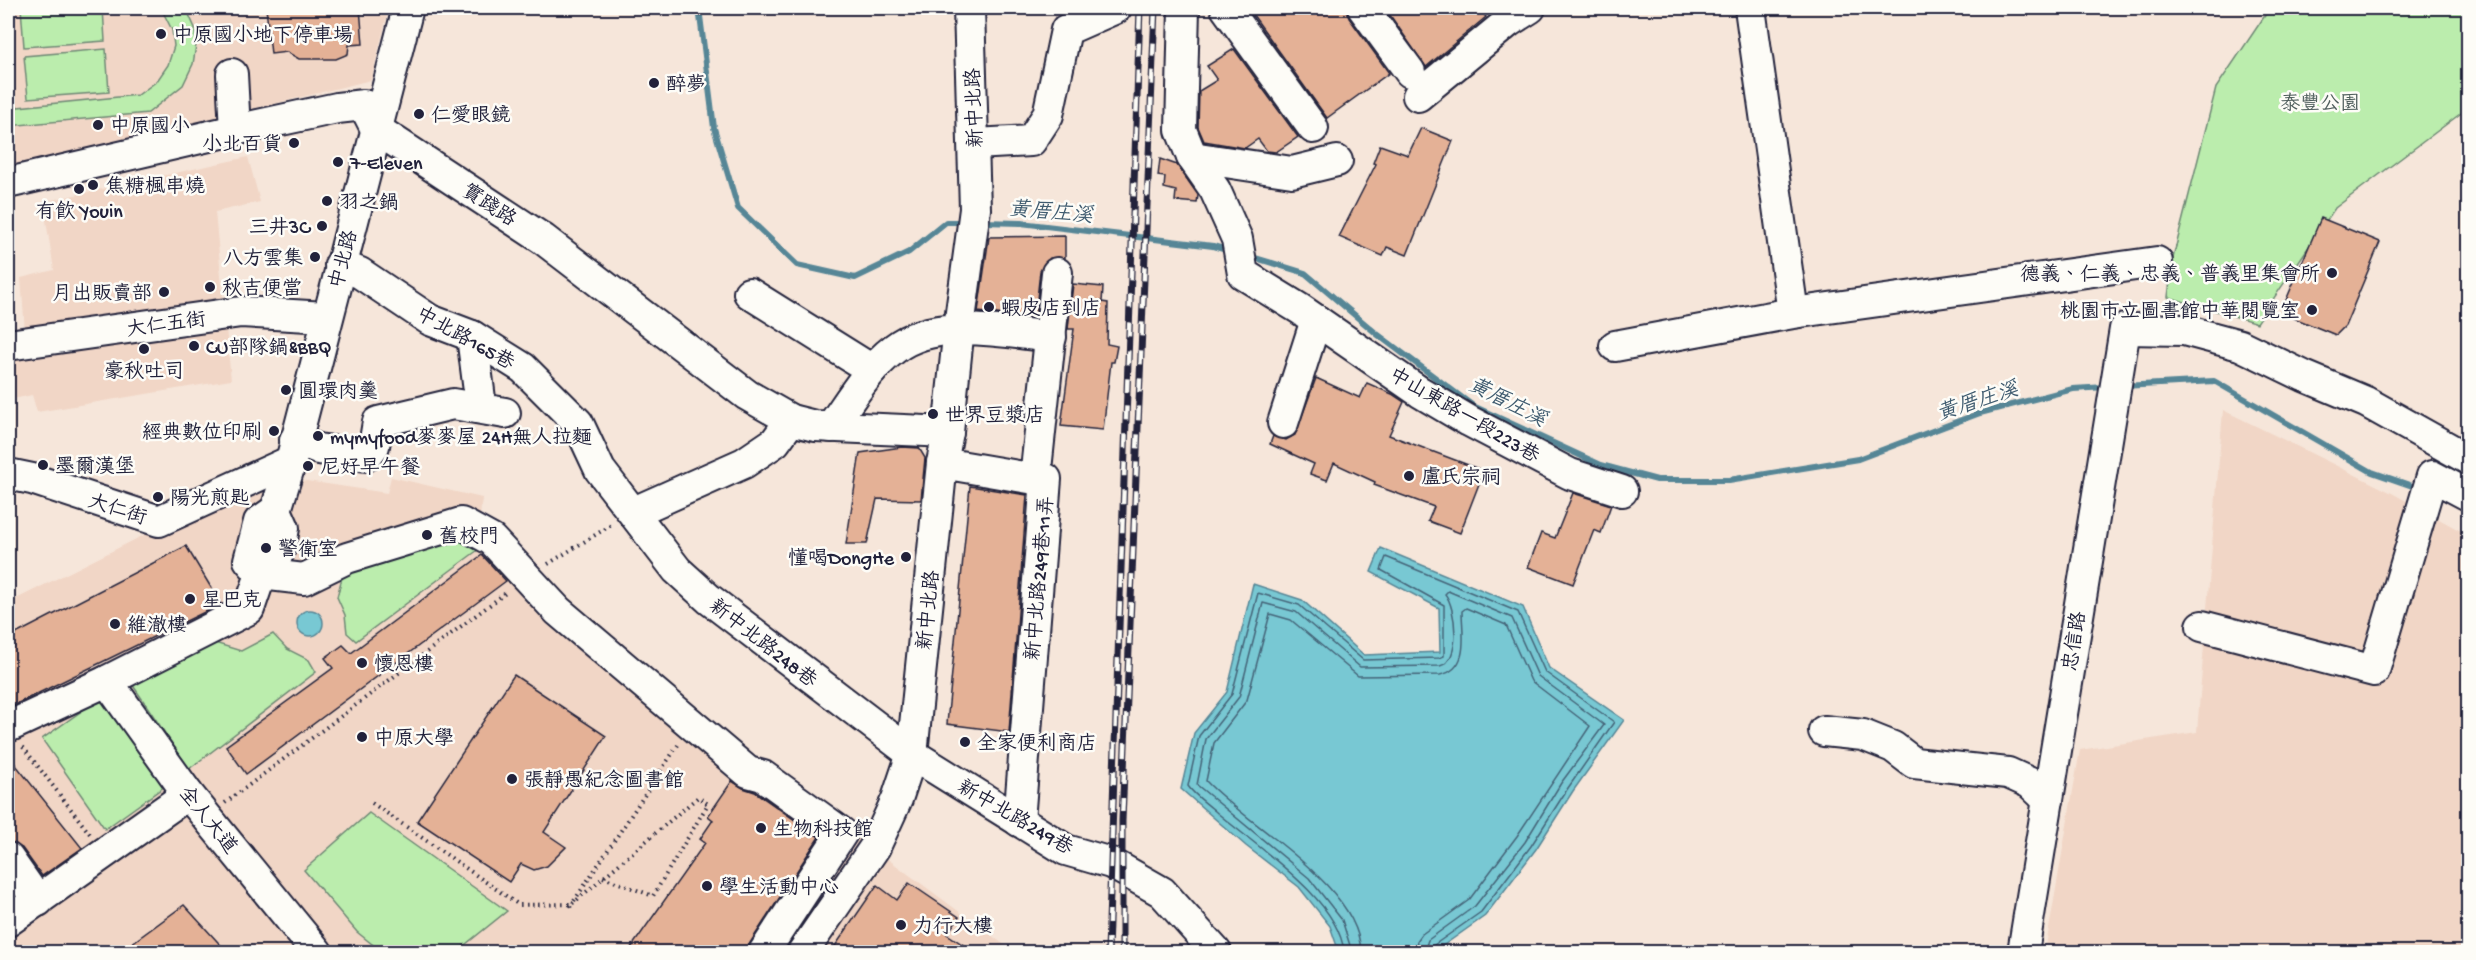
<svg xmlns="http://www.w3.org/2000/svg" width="2476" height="960" viewBox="0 0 2476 960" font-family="'Gochi Hand','LXGW WenKai TC',sans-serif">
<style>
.built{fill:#f1d6c6}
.green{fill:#bbedad;stroke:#6e8874;stroke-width:1.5}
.water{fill:#78c8d3;stroke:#568696;stroke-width:1.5}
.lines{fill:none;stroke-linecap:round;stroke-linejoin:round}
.shore{stroke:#446478;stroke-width:1.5}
.stream{stroke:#568696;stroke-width:6}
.building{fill:#e4b196;stroke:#22223b;stroke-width:1.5}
.minor-casing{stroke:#22223b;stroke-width:34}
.path{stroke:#22223b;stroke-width:4;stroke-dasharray:1.5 4.5;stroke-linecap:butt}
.minor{stroke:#fdfcf7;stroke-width:30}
.rail-casing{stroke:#22223b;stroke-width:7}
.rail{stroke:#fdfcf7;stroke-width:4.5;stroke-dasharray:14;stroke-linecap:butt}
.poi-dot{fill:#22223b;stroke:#fdfcf7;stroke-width:2}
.labels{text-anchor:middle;stroke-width:5;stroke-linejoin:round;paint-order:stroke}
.poi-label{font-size:20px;fill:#22223b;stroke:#fdfcf7;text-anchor:start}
.park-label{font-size:20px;fill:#505f5d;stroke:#fdfcf7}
.street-label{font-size:20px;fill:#22223b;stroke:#fdfcf7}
.water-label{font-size:21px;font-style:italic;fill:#405c70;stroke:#fdfcf7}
</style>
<rect width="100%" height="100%" fill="#f6e6da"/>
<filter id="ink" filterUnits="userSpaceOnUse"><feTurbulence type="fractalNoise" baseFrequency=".0167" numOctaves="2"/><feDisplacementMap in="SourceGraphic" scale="12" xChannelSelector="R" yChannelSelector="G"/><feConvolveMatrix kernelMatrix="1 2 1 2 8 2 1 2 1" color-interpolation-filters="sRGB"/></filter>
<g filter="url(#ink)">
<g class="built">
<path d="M8,8h381l-18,72 -363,89z"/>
<path d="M248,157l12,45 -45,10 16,168 -194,32 -5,-17 -24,5v-38l19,-3 -6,-81 33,-8 -11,-68z"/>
<path d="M2223,410l167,82 78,43v417h-423l35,-202 117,-18z"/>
<path d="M280,477l107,16 4,-16 91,21 -2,19 24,12 45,52 3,8 196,174 116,76 -79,113h-777v-349l148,-74z"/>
<path d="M885,857l129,95h-198z"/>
</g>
<g class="green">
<path d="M21,8h82l2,33 -81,6z"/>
<path d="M157,8h29l9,20 1,17 -3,19 -10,21 -35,28 -140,13v-18l130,-13 19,-14 11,-16 6,-19 -2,-16 -9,-18z"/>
<path d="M2270,8h198v100l-133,100 -78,115 -89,-26 5,-39 43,-170z"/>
<path d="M106,49l3,43 -81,6 -4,-42z"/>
<path d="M461,523l21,24 -126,94 -9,-8 -2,-18 -8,-18 10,-39z"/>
<path d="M273,634l14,15 22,11 7,12 -127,97 -57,-85 83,-41 26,8z"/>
<path d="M103,696l62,90 -60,43 -63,-90z"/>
<path d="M369,813l138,98 -51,41h-74l-25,-20 -53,-62z"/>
</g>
<g class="water">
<path d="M1381,548l142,59 26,61 75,52 -51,71 -37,58 -51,67 -51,36h-95l-9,-26 -31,-39 -53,-41 -65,-57 13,-56 33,-41 26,-108 49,16 62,55 76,-3 -1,-44 -68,-36z"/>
<circle cx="310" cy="623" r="13"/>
</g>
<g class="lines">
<g class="shore">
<path d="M1344,952c-5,-53 -90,-107 -129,-141 -9,-8 -21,-16 -27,-25l11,-50 33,-42 26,-101 41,12 64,55 76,-2 5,-2v-51l-63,-35 5,-13 132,55 27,60 69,50 -46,66 -37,58 -50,66 -47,33 -3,7"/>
<path d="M1352,952l-10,-32 -33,-42 -112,-93 9,-46 33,-42 24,-94 33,9 64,55 80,-1c22,-5 16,-59 5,-72l3,-3 64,27 26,58 66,49 -43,58 -36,59 -50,64 -47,34 -4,12"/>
<path d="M1361,952c-3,-68 -112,-125 -155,-171l8,-38 33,-43 23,-86 21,6 67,56 82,-1c31,-6 22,-42 22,-64l4,-3 40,17 25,56 59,45 -73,110 -48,64 -47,34 -5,7 -2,11"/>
</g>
<g class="stream">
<path d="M699,8l15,120 24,80 59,57 58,13 54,-26 37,-30h19"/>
<path d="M982,222l39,1 192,23 17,5"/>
<path d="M1249,256l56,17 72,61 96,72 128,59 56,15h72l129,-21 122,-46 93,-24 33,-2"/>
<path d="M2123,386l91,-5 158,91 49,17"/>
</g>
</g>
<g class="building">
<path d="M266,8h94l3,36 -14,1 -1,9 -12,5h-37l-12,-7 -16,2z"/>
<path d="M1248,8h97l4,10 40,55 -62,45z"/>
<path d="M1385,8h94l7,9 -60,50z"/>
<path d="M1234,49l64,88 -22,15 -9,-1 -9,-12 -13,9 -41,-7 -6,-14 1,-36 18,-11 -10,-14z"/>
<path d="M1421,128l32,13 -46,114 -20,-8 -4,9 -44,-19 37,-73 -3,-1 7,-18 28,10z"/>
<path d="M1160,159l17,6 21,30 -1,8 -22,-2 1,-10 -12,-3 1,-11 -7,-1z"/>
<path d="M2321,218l59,24 -35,84 -9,9 -47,-19 4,-8 -9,-3z"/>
<path d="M1065,236v22h-15l-10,13 -5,47 -57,-6 11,-75z"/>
<path d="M1073,284l30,3 -1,15 6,1 -1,41 10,2 -3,16h-3l-8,68 -42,-4 13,-97h-6z"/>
<path d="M1316,378l44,20 7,-15 25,11 12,8 -15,33 95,36 -24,62 -32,-12 6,-14 -60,-22 1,-3 -41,-19 -7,17 -17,-6 4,-10 -44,-20 3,-8 13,4 9,-5z"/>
<path d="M902,447l17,1 6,10 -4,42 -44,-1 -10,45h-21l14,-91z"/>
<path d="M970,486l57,9 -18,237 -62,-8z"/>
<path d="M1573,493l38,12 -10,28 -7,-3 -21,54 -45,-17 13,-34 14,5z"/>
<path d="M186,546l35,58 -213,104v-70z"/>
<path d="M482,555l24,26 -260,193 -20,-28 107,-78 -8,-10 18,-13 8,8z"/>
<path d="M514,675l92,61 -62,96 22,15 -19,19 -13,4 -13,-6 -12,18 -92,-61z"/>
<path d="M8,755l74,93 -40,28 -20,-28 -14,-7z"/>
<path d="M732,781l11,7 12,4 64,45 -69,106 -3,9h-119l77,-109 -5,-4 13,-19 -5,-4z"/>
<path d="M909,883l50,34 -12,17 27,18h-143l46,-67 20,15z"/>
<path d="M184,905l43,47h-107z"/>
</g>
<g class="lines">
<defs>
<g id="minor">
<path d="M1184,8l-3,122 11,27 23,33 22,49 6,35 57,35 120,83 49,29 101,53 52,17"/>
<path d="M1226,8l87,120"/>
<path d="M1363,8l47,64"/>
<path d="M1750,8l43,305"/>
<path d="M232,74l3,56"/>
<path d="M1418,96l90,-74 22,-14"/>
<path d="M975,144l56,-3 17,-26 18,-85 50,-22"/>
<path d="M1192,157l100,15 45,-11"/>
<path d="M8,183l227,-53 102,-22 27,-3 12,24 167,110 204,156 44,25 24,6 133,6"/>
<path d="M340,265l20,8 70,47 42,16 51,32 55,55 22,47 77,100 32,29 203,155 154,96 45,13 51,29 54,60"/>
<path d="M749,293l123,77"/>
<path d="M472,336l9,71"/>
<path d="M8,345l233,-33 85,5"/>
<path d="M1615,346l178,-33 364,-51"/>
<path d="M1283,423l33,-103"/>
<path d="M831,427c19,-27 37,-58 63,-78 40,-32 110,-17 157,-12"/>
<path d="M295,440l23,9 48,7 8,-10 4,-24 75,-18 52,9"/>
<path d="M942,463l93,16"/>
<path d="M8,474l24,5 127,42 132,-60"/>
<path d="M276,510l-17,12 -10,38 12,14 43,5 43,-21 114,-35 31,17 66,71 190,161 15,4 79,57 -78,119"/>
<path d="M276,510l15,-49 117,-453"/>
<path d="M634,512l110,-49 31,-21 16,-22"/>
<path d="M2202,626l172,45 58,-195 36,19"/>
<path d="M107,681l81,113 129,158"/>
<path d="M8,727l99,-46 142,-72 12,-35 13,-10 7,-19 3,-17 -8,-18"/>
<path d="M1824,731l39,4 30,12 21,16 94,10 22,10 18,17"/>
<path d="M1019,821l27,-342h-11l22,-206"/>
<path d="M8,858l30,43"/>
<path d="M8,921l180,-127"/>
<path d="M803,952l72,-105 22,-48 15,-45 30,-291 6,-31 11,-105 16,-118 -6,-201"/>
<path d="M2023,952l102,-623 59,1 56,15 64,31 62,26 102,57"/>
</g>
</defs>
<use href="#minor" class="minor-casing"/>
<g class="path">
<path d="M548,564l65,-40"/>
<path d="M23,747l67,87"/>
<path d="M225,803l282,-211"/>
<path d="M372,803l147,102 53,-1 -3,5"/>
<path d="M603,877l50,19 55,-92 -10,-7 -126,107 106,-159"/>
</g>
<use href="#minor" class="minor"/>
<defs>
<g id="rail">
<path d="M1108,952l32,-944"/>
<path d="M1122,952v-131l33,-813"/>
</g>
</defs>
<use href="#rail" class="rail-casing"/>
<use href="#rail" class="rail"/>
</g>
</g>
<g class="poi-dot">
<circle cx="161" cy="34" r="6"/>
<circle cx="654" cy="83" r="6"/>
<circle cx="419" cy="114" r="6"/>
<circle cx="98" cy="125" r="6"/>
<circle cx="294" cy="143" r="6"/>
<circle cx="338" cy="162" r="6"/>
<circle cx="93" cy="185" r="6"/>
<circle cx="79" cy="189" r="6"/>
<circle cx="327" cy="201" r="6"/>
<circle cx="322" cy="226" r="6"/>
<circle cx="315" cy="257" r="6"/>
<circle cx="2332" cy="273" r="6"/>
<circle cx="210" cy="287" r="6"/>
<circle cx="164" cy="292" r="6"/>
<circle cx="989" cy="307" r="6"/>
<circle cx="2312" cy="310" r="6"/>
<circle cx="194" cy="346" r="6"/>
<circle cx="144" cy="349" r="6"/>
<circle cx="286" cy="390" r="6"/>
<circle cx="933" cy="414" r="6"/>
<circle cx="274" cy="431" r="6"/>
<circle cx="318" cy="436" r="6"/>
<circle cx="43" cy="465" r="6"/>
<circle cx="308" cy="466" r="6"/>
<circle cx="1409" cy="476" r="6"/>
<circle cx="158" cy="497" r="6"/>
<circle cx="427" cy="535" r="6"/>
<circle cx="266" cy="548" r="6"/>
<circle cx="906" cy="557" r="6"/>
<circle cx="190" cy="599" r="6"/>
<circle cx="115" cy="624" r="6"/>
<circle cx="362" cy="663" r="6"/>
<circle cx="362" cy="737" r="6"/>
<circle cx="965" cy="742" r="6"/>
<circle cx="512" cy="779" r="6"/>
<circle cx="761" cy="828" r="6"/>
<circle cx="707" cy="886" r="6"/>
<circle cx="901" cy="925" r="6"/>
</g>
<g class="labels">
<g class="poi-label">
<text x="173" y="41">中原國小地下停車場</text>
<text x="666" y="90">醉夢</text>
<text x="431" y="121">仁愛眼鏡</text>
<text x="110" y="132">中原國小</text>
<text x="282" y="150" text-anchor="end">小北百貨</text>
<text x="350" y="169">7-Eleven</text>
<text x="105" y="192">焦糖楓串燒</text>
<text x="339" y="208">羽之鍋</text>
<text x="79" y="217" text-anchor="middle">有飲 Youin</text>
<text x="310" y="233" text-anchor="end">三井3C</text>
<text x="303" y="264" text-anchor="end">八方雲集</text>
<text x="2320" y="280" text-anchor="end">德義、仁義、忠義、普義里集會所</text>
<text x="222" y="294">秋吉便當</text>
<text x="152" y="299" text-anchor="end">月出販賣部</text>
<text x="1001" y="314">蝦皮店到店</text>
<text x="2300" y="317" text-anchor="end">桃園市立圖書館中華閱覽室</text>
<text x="206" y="353">CU部隊鍋&amp;BBQ</text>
<text x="144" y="377" text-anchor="middle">豪秋吐司</text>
<text x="298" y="397">圓環肉羹</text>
<text x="945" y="421">世界豆漿店</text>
<text x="262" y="438" text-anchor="end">經典數位印刷</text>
<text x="330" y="443">mymyfood麥麥屋 24H無人拉麵</text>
<text x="55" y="472">墨爾漢堡</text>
<text x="320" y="473">尼好早午餐</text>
<text x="1421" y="483">盧氏宗祠</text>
<text x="170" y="504">陽光煎匙</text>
<text x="439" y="542">舊校門</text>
<text x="278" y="555">警衛室</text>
<text x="894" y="564" text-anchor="end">懂喝DongHe</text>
<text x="202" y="606">星巴克</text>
<text x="127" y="631">維澈樓</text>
<text x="374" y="670">懷恩樓</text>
<text x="374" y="744">中原大學</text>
<text x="977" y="749">全家便利商店</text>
<text x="524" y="786">張靜愚紀念圖書館</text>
<text x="773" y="835">生物科技館</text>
<text x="719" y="893">學生活動中心</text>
<text x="913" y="932">力行大樓</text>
</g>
<g class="park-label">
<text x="2320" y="109">泰豐公園</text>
</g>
<g class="street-label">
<text transform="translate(973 108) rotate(-92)" y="7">新中北路</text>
<text transform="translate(490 204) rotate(33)" y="7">實踐路</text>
<text transform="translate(342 259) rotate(-75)" y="7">中北路</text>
<text transform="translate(166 323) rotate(-8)" y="7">大仁五街</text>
<text transform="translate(466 337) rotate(29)" y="7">中北路165巷</text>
<text transform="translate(1465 414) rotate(30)" y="7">中山東路一段223巷</text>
<text transform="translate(118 508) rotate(18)" y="7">大仁街</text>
<text transform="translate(1038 578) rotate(-85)" y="7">新中北路249巷11弄</text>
<text transform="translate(927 610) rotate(-84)" y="7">新中北路</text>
<text transform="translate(2073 641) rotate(-81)" y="7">忠信路</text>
<text transform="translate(764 642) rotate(38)" y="7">新中北路248巷</text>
<text transform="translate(1016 816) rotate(30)" y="7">新中北路249巷</text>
<text transform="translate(209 819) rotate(51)" y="7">全人大道</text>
</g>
<g class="water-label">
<text transform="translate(1051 211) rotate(5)" y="7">黃厝庄溪</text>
<text transform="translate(1977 400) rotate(-18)" y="7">黃厝庄溪</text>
<text transform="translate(1508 401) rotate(27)" y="7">黃厝庄溪</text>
</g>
</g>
<rect width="2476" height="960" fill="none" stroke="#fdfcf7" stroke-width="30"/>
<rect x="15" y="15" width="2446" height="930" fill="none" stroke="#22223b" stroke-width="2" filter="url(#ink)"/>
</svg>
